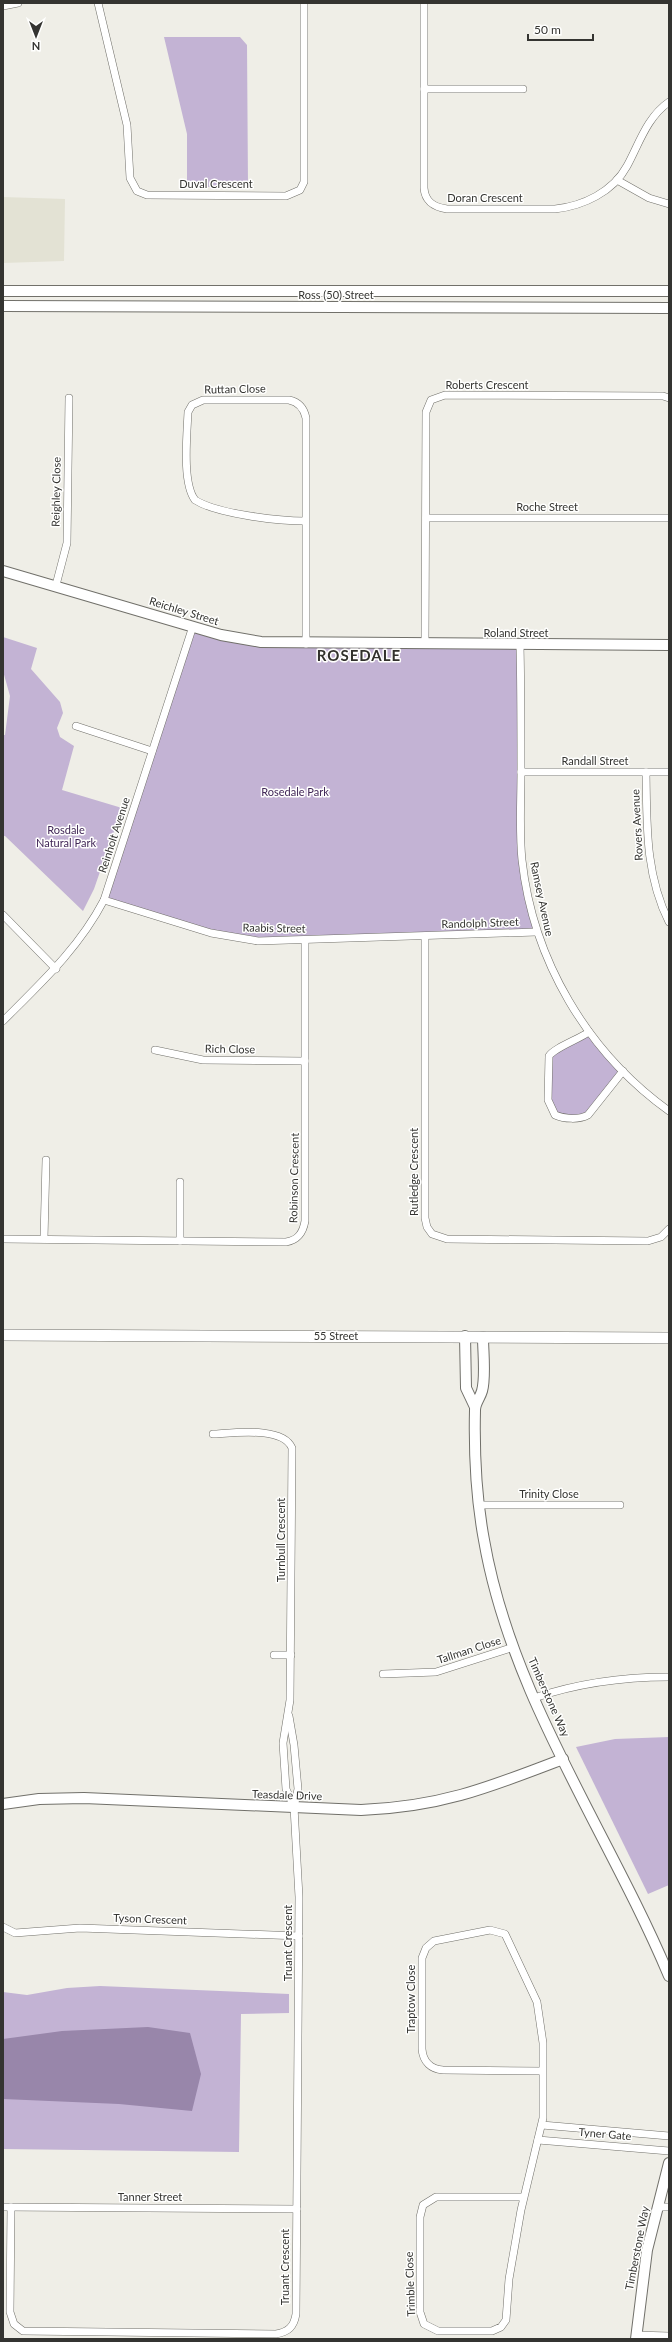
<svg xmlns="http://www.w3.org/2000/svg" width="672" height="2342" viewBox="0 0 672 2342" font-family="Lato,sans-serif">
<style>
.built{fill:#e3e2d4}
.green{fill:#c3b3d4}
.water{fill:#9886aa}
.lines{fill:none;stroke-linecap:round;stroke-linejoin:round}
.street-casing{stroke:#71706a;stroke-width:8}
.secondary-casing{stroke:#71706a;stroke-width:12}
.primary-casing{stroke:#71706a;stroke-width:12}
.street{stroke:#fff;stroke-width:7}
.secondary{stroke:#fff;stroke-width:10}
.primary{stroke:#fff;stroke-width:11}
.labels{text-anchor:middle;stroke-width:3;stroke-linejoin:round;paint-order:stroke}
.street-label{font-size:11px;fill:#343431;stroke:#fffffe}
.park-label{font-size:11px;fill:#412757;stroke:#fffffe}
.district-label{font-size:15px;font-weight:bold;letter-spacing:1px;fill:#32312c;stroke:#fffffe}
</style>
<rect width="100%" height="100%" fill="#efeee7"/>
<path class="built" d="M3,197l62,2 -1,62 -61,2z"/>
<g class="green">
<path d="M164,37h76l7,8 1,142h-61v-53z"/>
<path d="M193,626l48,14 279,5 2,215 14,72 -295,7 -137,-39z"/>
<path d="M3,637l34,11 -6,21 29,33 3,11 -6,15 3,9 14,9 -12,44 60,18 -28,81 -11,22 -78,-75h-2v-101h2l5,-39 -7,-25z"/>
<path d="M589,1032l34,39 -32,41 -11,6 -28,-6 -4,-53z"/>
<path d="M669,1737v148l-21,9 -72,-147 39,-8z"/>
<path d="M100,1986l189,8v19l-48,1 -2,138 -236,-3v-157l24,3 40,-7z"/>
</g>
<path class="water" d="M148,2027l42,6 11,41 -9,37 -73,-7 -116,-5v-60l59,-8z"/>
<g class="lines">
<defs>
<g id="street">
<path d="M98,3l29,122 3,53 7,13 10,4 139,1 14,-6 4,-8v-179"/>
<path d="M424,3v185c1,14 10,19 23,21h108c28,-3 58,-17 72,-43 12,-22 20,-49 42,-64"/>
<path d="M3,6l15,-3"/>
<path d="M424,89h99"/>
<path d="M617,180l32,18 20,6"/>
<path d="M426,518h243"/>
<path d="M305,521c-26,0 -88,-7 -110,-21 -13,-17 -8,-65 -7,-88l4,-7 11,-5h86c10,2 15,8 17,18v226"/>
<path d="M56,585l11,-42 2,-145"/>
<path d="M425,644l1,-232 5,-12 14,-5 218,1 6,2"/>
<path d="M520,645c1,42 1,84 1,127 0,29 -2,59 1,88 11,100 65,192 147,251"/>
<path d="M76,726l76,25"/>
<path d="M521,772h148"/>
<path d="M646,772c1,52 -1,102 23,150"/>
<path d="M104,900l107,33 47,8 278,-9"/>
<path d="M3,915l53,54"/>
<path d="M425,936v282l2,9 5,7 15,5 201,2 13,-4 8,-8"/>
<path d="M3,1021c38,-38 76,-73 101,-121l89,-274"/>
<path d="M589,1032c-10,7 -35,16 -40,24l-1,44 7,15c9,4 24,5 33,0l35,-44"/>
<path d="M155,1050l48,10 102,1"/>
<path d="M180,1182v59"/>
<path d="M3,1239l283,3c12,-2 17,-9 19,-21v-281"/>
<path d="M44,1239l2,-79"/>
<path d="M213,1434c20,-1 70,-8 79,14l-2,252 -7,43 3,46 8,18"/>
<path d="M479,1505h141"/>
<path d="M274,1655h17"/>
<path d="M383,1674l53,-2 78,-25"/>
<path d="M534,1698c44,-15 89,-21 135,-21"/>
<path d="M3,1927l12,6 65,-5 219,8"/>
<path d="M542,2125l127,11"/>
<path d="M538,2140l131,11"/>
<path d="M524,2197h-88l-13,8 -3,12v95l4,12 14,7h54l9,-4 5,-7 3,-41 12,-69 22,-92v-75l-6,-41 -32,-68 -15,-4 -56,11 -8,7 -4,10v91c1,13 9,20 21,21l100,1"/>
<path d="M3,2207l294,2"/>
<path d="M11,2207l-1,105 4,12 9,7 253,3c12,-2 18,-7 20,-20l3,-417 -5,-90 4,-18 -4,-44 -5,-29"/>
<path d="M657,2207h12"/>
<path d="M636,2335l33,1"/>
</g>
<g id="secondary">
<path d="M3,291h666"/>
<path d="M3,306l666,2"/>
<path d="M3,571l218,64 40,7 408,3"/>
<path d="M465,1336l1,52 9,19"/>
<path d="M483,1337c0,15 3,40 -1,54 -2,7 -7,12 -7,19 -1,43 1,87 9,130 27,157 124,291 185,436"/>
<path d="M3,1804l36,-5 45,-1 277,12c80,-3 129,-23 202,-51"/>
<path d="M636,2339l11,-89 22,-87"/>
</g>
<path id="primary" d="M3,1335l666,3"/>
</defs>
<use href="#street" class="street-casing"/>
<use href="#secondary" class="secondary-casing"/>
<use href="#primary" class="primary-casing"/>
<use href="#street" class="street"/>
<use href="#secondary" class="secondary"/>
<use href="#primary" class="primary"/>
</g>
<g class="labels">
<g class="street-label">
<text x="216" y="188">Duval Crescent</text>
<text x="485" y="202">Doran Crescent</text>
<text x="336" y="299">Ross (50) Street</text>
<text x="487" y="389">Roberts Crescent</text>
<text transform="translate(235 389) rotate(-1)" y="4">Ruttan Close</text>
<text transform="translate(56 492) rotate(-89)" y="4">Reighley Close</text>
<text x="547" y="511">Roche Street</text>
<text transform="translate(184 611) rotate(17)" y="4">Reichley Street</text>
<text x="516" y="637">Roland Street</text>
<text x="595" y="765">Randall Street</text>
<text transform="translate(637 825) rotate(-93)" y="4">Rovers Avenue</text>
<text transform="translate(114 835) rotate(-72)" y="4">Reinholt Avenue</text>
<text transform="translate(542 899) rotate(78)" y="4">Ramsey Avenue</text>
<text transform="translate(480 923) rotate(-2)" y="4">Randolph Street</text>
<text transform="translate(274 928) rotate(1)" y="4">Raabis Street</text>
<text transform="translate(230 1049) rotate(1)" y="4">Rich Close</text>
<text transform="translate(414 1172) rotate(-90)" y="4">Rutledge Crescent</text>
<text transform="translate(294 1178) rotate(-89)" y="4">Robinson Crescent</text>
<text x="336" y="1340">55 Street</text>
<text x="549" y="1498">Trinity Close</text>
<text transform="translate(281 1540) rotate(-90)" y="4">Turnbull Crescent</text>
<text transform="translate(469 1650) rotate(-18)" y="4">Tallman Close</text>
<text transform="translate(549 1697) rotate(66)" y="4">Timberstone Way</text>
<text transform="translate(287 1795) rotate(2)" y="4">Teasdale Drive</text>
<text transform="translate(150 1919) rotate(2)" y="4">Tyson Crescent</text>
<text transform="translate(288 1943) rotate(-90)" y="4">Truant Crescent</text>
<text transform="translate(411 1999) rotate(-90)" y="4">Traptow Close</text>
<text transform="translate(605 2134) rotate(5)" y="4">Tyner Gate</text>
<text x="150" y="2201">Tanner Street</text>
<text transform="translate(637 2248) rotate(-79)" y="4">Timberstone Way</text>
<text transform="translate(285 2267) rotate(-90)" y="4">Truant Crescent</text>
<text transform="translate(410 2284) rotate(-92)" y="4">Trimble Close</text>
</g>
<g class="park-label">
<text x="295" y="796">Rosedale Park</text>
<text x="66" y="834">Rosdale<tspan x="66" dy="13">Natural Park</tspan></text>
</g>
<g class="district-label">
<text x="359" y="661">ROSEDALE</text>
</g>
</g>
<rect width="672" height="2342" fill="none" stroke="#343431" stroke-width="8"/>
<g transform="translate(36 36) rotate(180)" stroke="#fffffe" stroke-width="3" paint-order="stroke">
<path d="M0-3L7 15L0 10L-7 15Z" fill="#343431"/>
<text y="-6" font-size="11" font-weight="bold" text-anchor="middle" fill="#343431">N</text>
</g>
<path d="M528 34v6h65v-6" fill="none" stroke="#343431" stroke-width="2"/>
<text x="534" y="34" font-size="12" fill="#343431" stroke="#fffffe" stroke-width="3" paint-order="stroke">50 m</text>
</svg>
